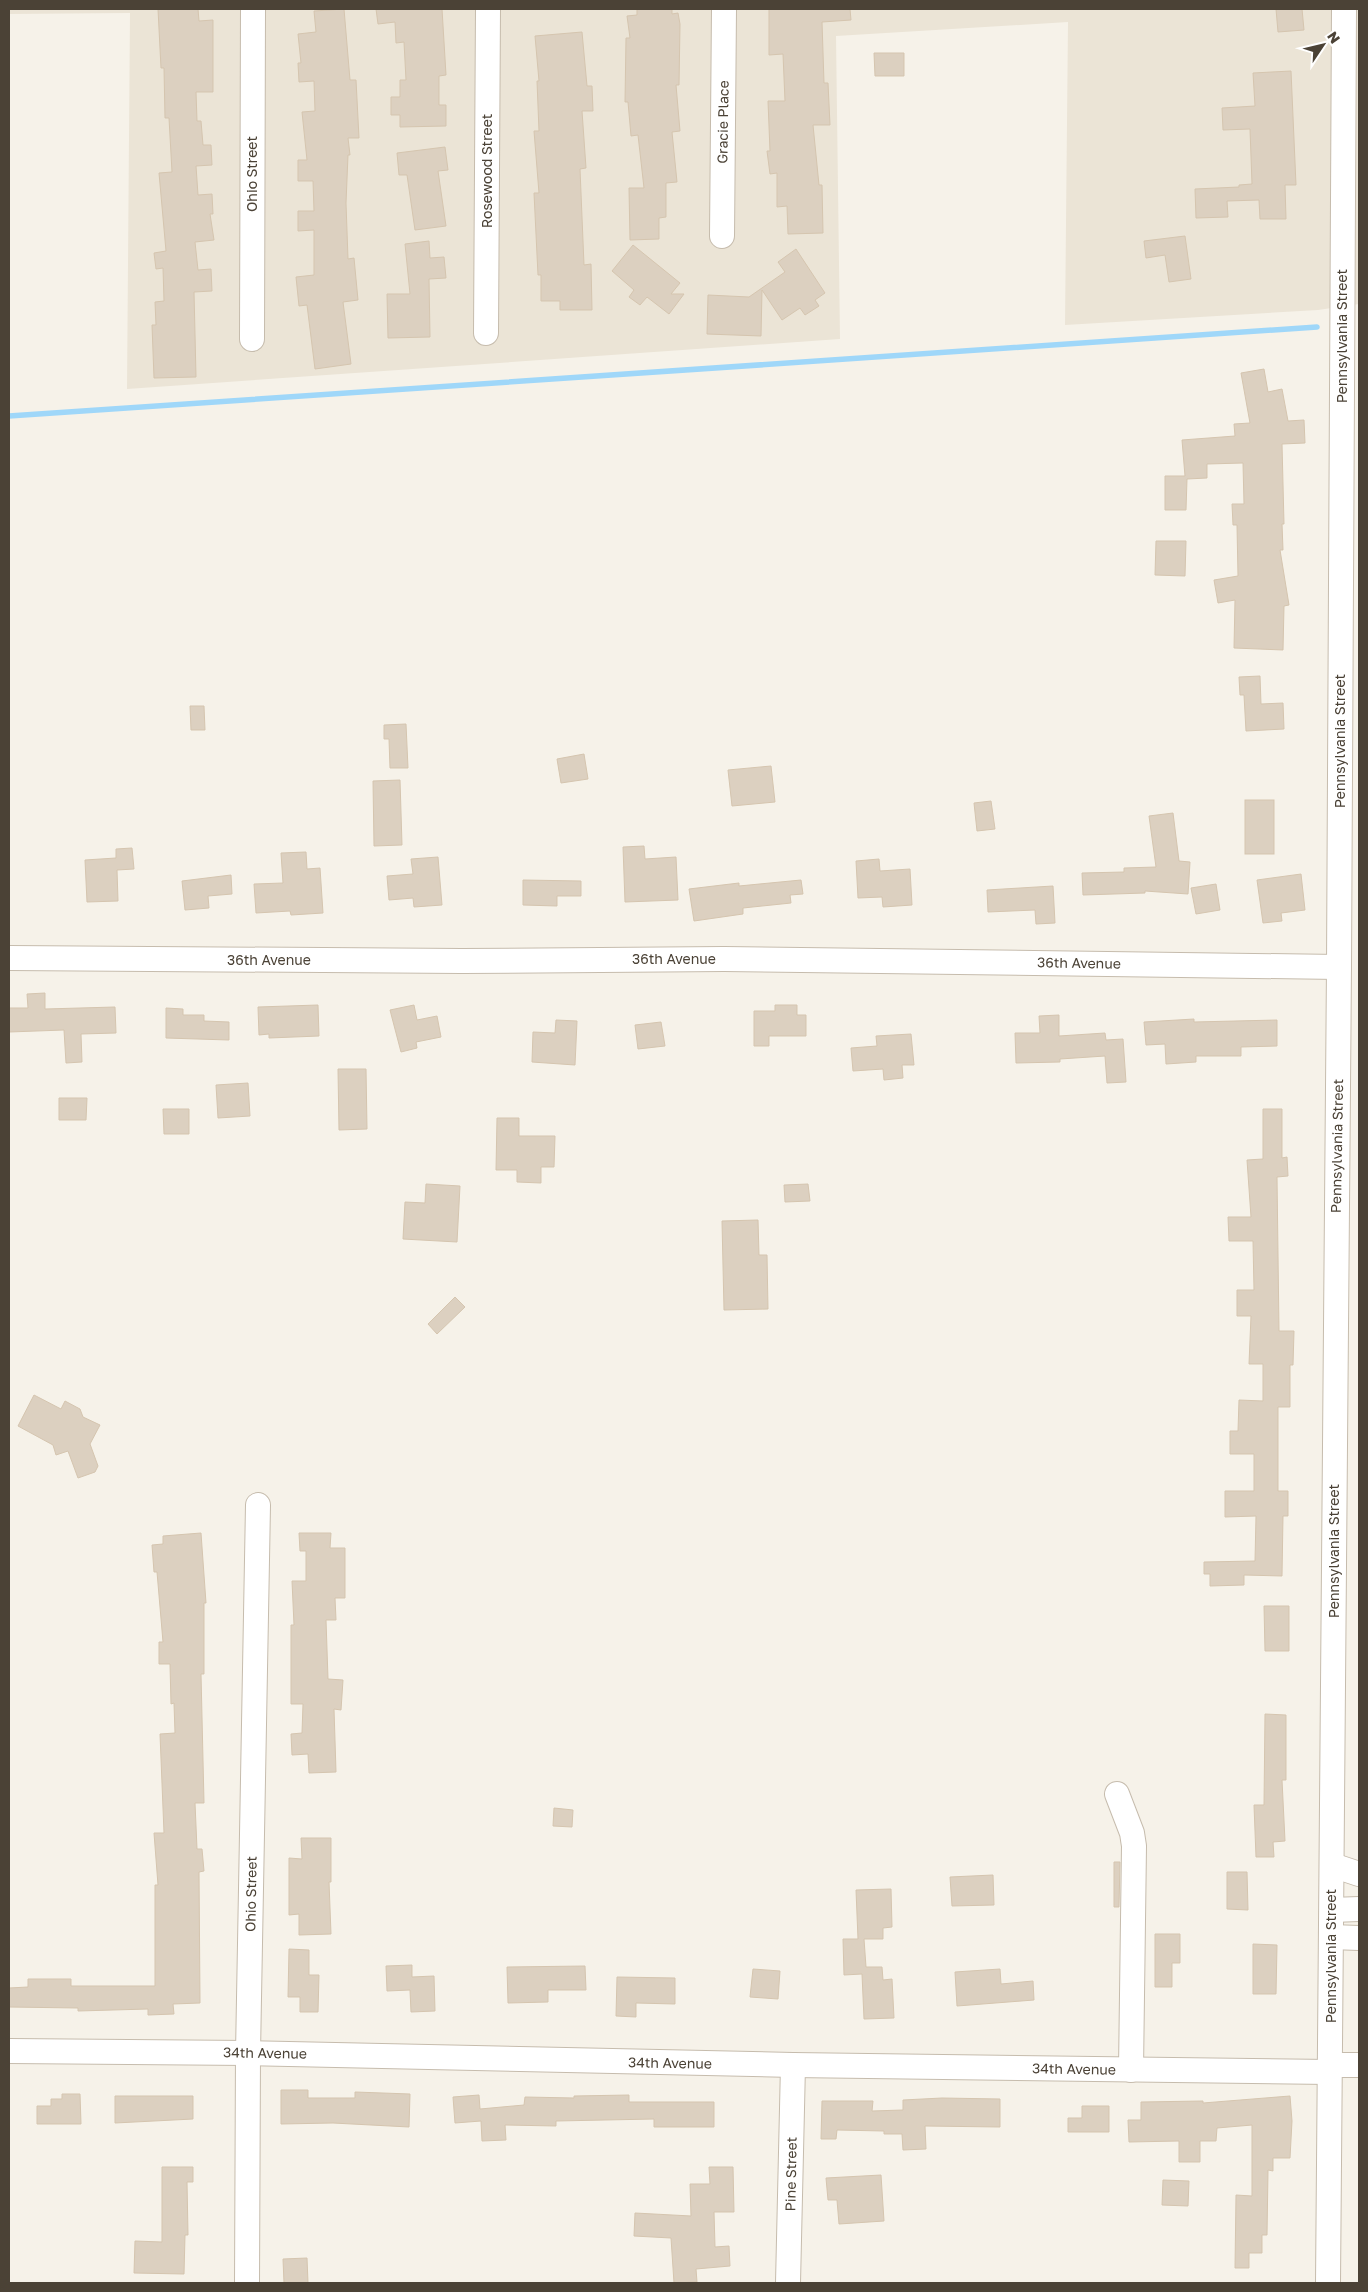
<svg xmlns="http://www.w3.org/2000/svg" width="1368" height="2292" viewBox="0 0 1368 2292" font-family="'Golos Text',sans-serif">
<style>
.residential{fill:#ebe4d6}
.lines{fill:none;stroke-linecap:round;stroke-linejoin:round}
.stream{stroke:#9fd7f9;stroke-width:5.5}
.building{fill:#dcd0c0;stroke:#d5c5af}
.minor-casing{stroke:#c6bcad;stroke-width:26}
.minor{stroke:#fff;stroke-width:24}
.labels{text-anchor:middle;stroke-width:5;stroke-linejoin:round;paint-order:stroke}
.street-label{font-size:14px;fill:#4b4236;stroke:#fff}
</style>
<rect width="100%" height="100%" fill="#f6f2e9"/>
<path class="residential" d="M9,9h1350v295l-41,6 -253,15 3,-303 -232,14 4,303 -713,50 3,-376 -121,1z"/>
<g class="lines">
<path class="stream" d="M9,416l1308,-89"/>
</g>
<g class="building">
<path d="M158,9h40l1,12 14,-1v72h-17l1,29h4l2,24h8l1,20 -16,1 2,29 14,-1 1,20h-3l4,26 -19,2 3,28 13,-1 1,22 -18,1 2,85 -42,1 -2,-53h4l-1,-23 9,-1 -1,-33 -7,1 -2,-16 12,-2 -7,-78 13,-1 -3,-54h-4l-1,-50h-3z"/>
<path d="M344,9l6,71h6l3,58h-11l2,17h-2l-2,48 2,56 6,-1 4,42 -15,2 8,62 -36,5 -8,-64 -8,1 -3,-29 18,-2v-45l-16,1v-20h16l-1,-30h-15v-21h9l-5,-48 13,-1 -1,-30 -15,1 -1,-19h3l-3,-29 18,-2 -2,-21z"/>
<path d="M376,9h66l4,66 -7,1v29h7v21l-46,1v-12h-9v-18h9v-17h6l-2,-38 -8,1 -1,-21 -17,2z"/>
<path d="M637,9h35v5l6,-1 2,11 -1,61h-3l4,46 -8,1 5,50 -11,1v34l-7,1v21l-29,1 -1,-52h15l-6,-53 -7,1 -3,-34h-3l1,-64h4l-3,-22 10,-1z"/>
<path d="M769,9h81l1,11 -29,2 2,61h4l2,42h-17l6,60h3l1,48 -35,1 -1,-28 -10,1v-34l-7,1 -3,-23h3l-2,-50h17l-2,-47 -14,1z"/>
<path d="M1276,9h26l2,21 -26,2z"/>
<path d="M582,32l5,54h5l1,25h-11l4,57 -6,1 4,96 7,-1 1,46h-32v-9h-19v-26h-3l-4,-82h5l-5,-62h5l-2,-50h2l-4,-45z"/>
<path d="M874,53h30v23h-29z"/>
<path d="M1291,71l5,114h-11l1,34h-26l-1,-19 -32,1 1,16 -32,1 -1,-29 44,-2v-2l13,-1 -2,-55 -27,1 -1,-22 33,-2 -2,-33z"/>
<path d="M445,147l3,23 -10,1 8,55 -31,4 -8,-55h-8l-2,-22z"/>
<path d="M1185,236l6,43 -22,3 -4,-27 -19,3 -2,-17z"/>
<path d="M429,241l1,17 14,-1 2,21 -17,1 1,58 -42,1 -1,-44h23l-5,-50z"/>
<path d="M633,245l47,38 -9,11h13l-15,20 -22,-17 -7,8 -11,-8 5,-7 -22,-19z"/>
<path d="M796,249l29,44 -10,7 4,6 -14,9 -5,-7 -18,12 -20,-30 -1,46 -54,-2 1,-39 41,2 36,-25 -7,-10z"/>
<path d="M1264,369l4,23 14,-3 6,32 16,-1 1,23 -23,1 2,80h-2l1,26h-3l9,55 -5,1 -1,44 -49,-2 1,-48 -17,3 -4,-23 24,-4 -1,-51h-4l-1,-21h12l-1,-41 -36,1v14l-20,1 -1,31h-21v-34h20l-3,-36 53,-4 -1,-12 16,-1 -9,-50z"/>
<path d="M1156,541h30l-1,35 -30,-1z"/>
<path d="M1260,676l1,28 22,-1 1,26 -38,2 -2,-36h-4l-1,-18z"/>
<path d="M190,706h14l1,24h-14z"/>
<path d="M406,724l2,44h-18l-1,-29h-5v-14z"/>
<path d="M584,754l4,25 -27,4 -4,-24z"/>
<path d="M771,766l4,36 -43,4 -4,-36z"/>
<path d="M400,780l2,65 -28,1 -1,-65z"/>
<rect x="1245" y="800" width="29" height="54"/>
<path d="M991,801l4,28 -18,2 -3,-28z"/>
<path d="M1173,813l6,48 11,1 -2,32 -43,-3v2l-62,2 -1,-22 42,-1v-4l32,-1 -7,-51z"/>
<path d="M644,846l1,13 31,-2 2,43 -53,2 -2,-55z"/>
<path d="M132,848l2,21 -17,1 1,31 -31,1 -2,-42 31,-2v-9z"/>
<path d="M306,852l1,17 13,-1 3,45 -32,2 -1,-4 -34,2 -2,-29 29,-1 -2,-30z"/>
<path d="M438,857l4,48 -28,2 -1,-9 -24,2 -2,-24 26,-2 -2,-15z"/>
<path d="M879,859l1,12 30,-2 2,36 -29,2 -1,-10 -24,1 -2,-37z"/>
<path d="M1301,874l4,36 -24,3 1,8 -19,2 -6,-43z"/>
<path d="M231,875l1,19 -24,2 1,12 -24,2 -3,-29z"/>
<path d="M523,880l58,1v15h-24v10l-34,-1z"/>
<path d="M801,880l2,14 -13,1 1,8 -48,5v6l-49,7 -5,-32 50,-6v3z"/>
<path d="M1216,884l4,26 -24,4 -5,-26z"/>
<path d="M1053,886l2,37 -19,1 -1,-14 -47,2 -1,-22z"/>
<path d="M45,993v16l70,-2 1,26 -35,1 1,28 -16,1 -2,-33 -55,2v-24h19l-1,-14z"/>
<path d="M318,1005l1,31 -50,2v-4l-10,1 -1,-28z"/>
<path d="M414,1005l3,15 20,-4 4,21 -25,5 1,6 -16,4 -11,-42z"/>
<path d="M775,1005h22v10h9v21h-37v10h-15v-35h21z"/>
<path d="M166,1008l17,1v6h21v6l25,1v18l-63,-2z"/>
<path d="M1059,1015v21l46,-3 1,7 17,-1 3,43 -19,1 -2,-27 -45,3v3l-44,1 -1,-30h25l-1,-17z"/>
<path d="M1194,1019v3l83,-2v26l-36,1v9h-45v6l-30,2 -1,-20 -19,1 -2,-23z"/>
<path d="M556,1020l21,1 -2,44 -43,-3 1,-30 22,1z"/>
<path d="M661,1022l4,24 -27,3 -3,-24z"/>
<path d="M911,1034l3,31h-12l1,13 -19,2 -1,-11 -30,2 -2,-23 26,-2 -1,-10z"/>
<path d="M338,1069h28l1,60 -28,1z"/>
<path d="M248,1083l2,33 -32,2 -2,-33z"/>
<path d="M59,1098h28l-1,22h-27z"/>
<path d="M163,1109h26v25h-25z"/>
<path d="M1263,1109h19v49l5,-1 1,19 -11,1 2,154h15l-1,34h-3v42h-12v84h10v25h-5l-1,60 -38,-1v10l-34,1v-12h-6v-12l51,-1 1,-45 -31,1v-26h29v-37h-24v-23h8l1,-31 24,1v-37h-14l2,-48h-14v-26h17l-1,-49h-24l-1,-24h23l-4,-57 16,-1z"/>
<path d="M497,1118h22v18h36l-1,31h-13v16l-24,-1v-12h-21z"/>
<path d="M426,1184l34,2 -3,56 -54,-3 2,-37 20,1z"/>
<path d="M808,1184l2,17 -25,1 -1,-17z"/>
<path d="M758,1220l1,35h8l1,54 -44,1 -2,-89z"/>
<path d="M455,1297l10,10 -28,27 -9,-10z"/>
<path d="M34,1395l27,14 4,-8 15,8 3,8 17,8 -10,19 8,22 -3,6 -17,6 -10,-27 -12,4 -3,-10 -35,-19z"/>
<path d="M201,1533l5,70h-2v71h-3l3,129h-9l2,46h5l2,22 -5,1 1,131 -27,1 1,10 -26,1v-6l-70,2v-3l-69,-1v-19l19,-1v-8h43v7h84v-101h3l-4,-52h10l-4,-99 15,-1 -1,-30 -3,1 -1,-40h-11v-22h4l-6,-70h-3l-2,-27 11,-1v-8z"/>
<path d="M299,1533h32l-1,15h15v50h-10l1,22h-10l2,59 15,1 -2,30 -7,-1 2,63 -27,1 -1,-19 -16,1 -1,-21 11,-1 1,-29h-12v-79h3l-2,-44h14v-30h-6z"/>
<path d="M1264,1606h25v45h-24z"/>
<path d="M1265,1714l21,1v65h-4l3,61 -12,1 1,15h-18l-2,-52h10z"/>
<path d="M554,1808l19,2 -1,17 -19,-1z"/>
<path d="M301,1838h30v44h-2l2,52 -32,1v-21l-10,1v-57l13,1z"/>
<path d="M1114,1862h6l-1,45h-5z"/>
<path d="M1227,1872h20l1,38 -21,-1z"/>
<path d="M993,1875l1,30 -42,1 -2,-29z"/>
<path d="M891,1889l1,38 -9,1v11h-19l2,28h16l1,13 9,-1 2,39 -30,1 -2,-45 -18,1 -1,-36h15l-2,-49z"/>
<path d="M1155,1934h25v29h-8v24h-17z"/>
<path d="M1253,1944l24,1 -1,49h-23z"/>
<path d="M289,1949l20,1v25h10l-1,37h-18v-15h-12z"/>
<path d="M412,1965v12l22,-1 1,35 -24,1 -1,-22 -23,1 -1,-25z"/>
<path d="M585,1966l1,24h-38v12l-40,1 -1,-36z"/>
<path d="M753,1969l27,2 -2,28 -28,-2z"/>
<path d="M1000,1969l1,15 32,-3 1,19 -77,6 -2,-34z"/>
<path d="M617,1977l58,1v26l-39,-1v14l-20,-1z"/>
<path d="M281,2090h27v8h47v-6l55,2 -1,33 -76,-4 -52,1z"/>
<path d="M62,2094h18l1,30h-44v-18h14v-7h11z"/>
<path d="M479,2095l1,14 44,-4 1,-8 49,1v-2l55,-1v7h85v25h-60v-8l-98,2v5l-51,-1 1,15 -24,1 -1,-20 -26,2 -2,-26z"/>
<path d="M115,2096h78v23l-78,4z"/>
<path d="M1290,2096l2,25 -2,37h-17v13l-5,-1 -1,65h-5v18h-13v15h-14l1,-73 16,1v-71l-35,3 -1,13h-16v21h-21v-21l-50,1 -1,-22h13v-18l62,-1v2z"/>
<path d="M942,2098l58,1v28l-75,-1 1,23 -23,1 -1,-16h-18v-3l-47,-1 -1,9h-15l1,-38h51l-1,10 31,-1v-10z"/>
<path d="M1082,2106h27v26h-41v-14h14z"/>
<path d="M162,2167h31v15h-6l1,53h-3l-1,39 -50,-1 1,-32 27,1z"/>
<path d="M709,2167h24l1,45h-20l1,35 14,-1 1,20 -34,3 1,13 -23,1 -3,-45 -37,-2 1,-23 56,3 -1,-32h20z"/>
<path d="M881,2175l3,46 -45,3 -2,-24h-9l-2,-22z"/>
<path d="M1163,2180l26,1 -1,25 -26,-1z"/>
<path d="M307,2258l1,25h-24l-1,-24z"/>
</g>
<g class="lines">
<defs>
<g id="minor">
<path d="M722,236l2,-227"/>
<path d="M486,333l2,-324"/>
<path d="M252,339l1,-330"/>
<path d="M9,958l453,3 262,-2 615,8"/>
<path d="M1117,1794l15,39 2,13 -3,224"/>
<path d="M1332,1865l27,9"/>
<path d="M1332,1910l27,-1"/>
<path d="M1331,1937l28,1"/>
<path d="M9,2051l239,2 545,12 537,7"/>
<path d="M1330,2065h29"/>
<path d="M247,2283l1,-230 10,-548"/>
<path d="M788,2283l5,-218"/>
<path d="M1328,2283l11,-1316 5,-958"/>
</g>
</defs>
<use href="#minor" class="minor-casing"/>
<use href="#minor" class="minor"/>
</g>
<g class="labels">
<g class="street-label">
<text transform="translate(723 122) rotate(-89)" y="5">Gracie Place</text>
<text transform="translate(487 171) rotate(-90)" y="5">Rosewood Street</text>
<text transform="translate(252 174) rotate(-90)" y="5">Ohio Street</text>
<text transform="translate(1342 336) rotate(-90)" y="5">Pennsylvania Street</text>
<text transform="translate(1340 741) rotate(-90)" y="5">Pennsylvania Street</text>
<text x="674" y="964">36th Avenue</text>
<text x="269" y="965">36th Avenue</text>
<text transform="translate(1079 963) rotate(1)" y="5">36th Avenue</text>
<text transform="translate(1337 1146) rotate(-89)" y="5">Pennsylvania Street</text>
<text transform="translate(1334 1551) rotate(-90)" y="5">Pennsylvania Street</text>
<text transform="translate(251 1894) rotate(-89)" y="5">Ohio Street</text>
<text transform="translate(1331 1956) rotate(-90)" y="5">Pennsylvania Street</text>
<text transform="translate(265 2053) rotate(1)" y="5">34th Avenue</text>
<text transform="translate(670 2063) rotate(1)" y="5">34th Avenue</text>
<text transform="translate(1074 2069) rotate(1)" y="5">34th Avenue</text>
<text transform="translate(791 2174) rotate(-89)" y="5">Pine Street</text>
</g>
</g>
<rect width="1368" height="2292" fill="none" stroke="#4b4236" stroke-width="20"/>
<g transform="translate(1323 45) rotate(55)" stroke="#ffffff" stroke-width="4" paint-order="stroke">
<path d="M0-4L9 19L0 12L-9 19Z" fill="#4b4236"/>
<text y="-8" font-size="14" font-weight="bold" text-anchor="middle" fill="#4b4236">N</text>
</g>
</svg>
